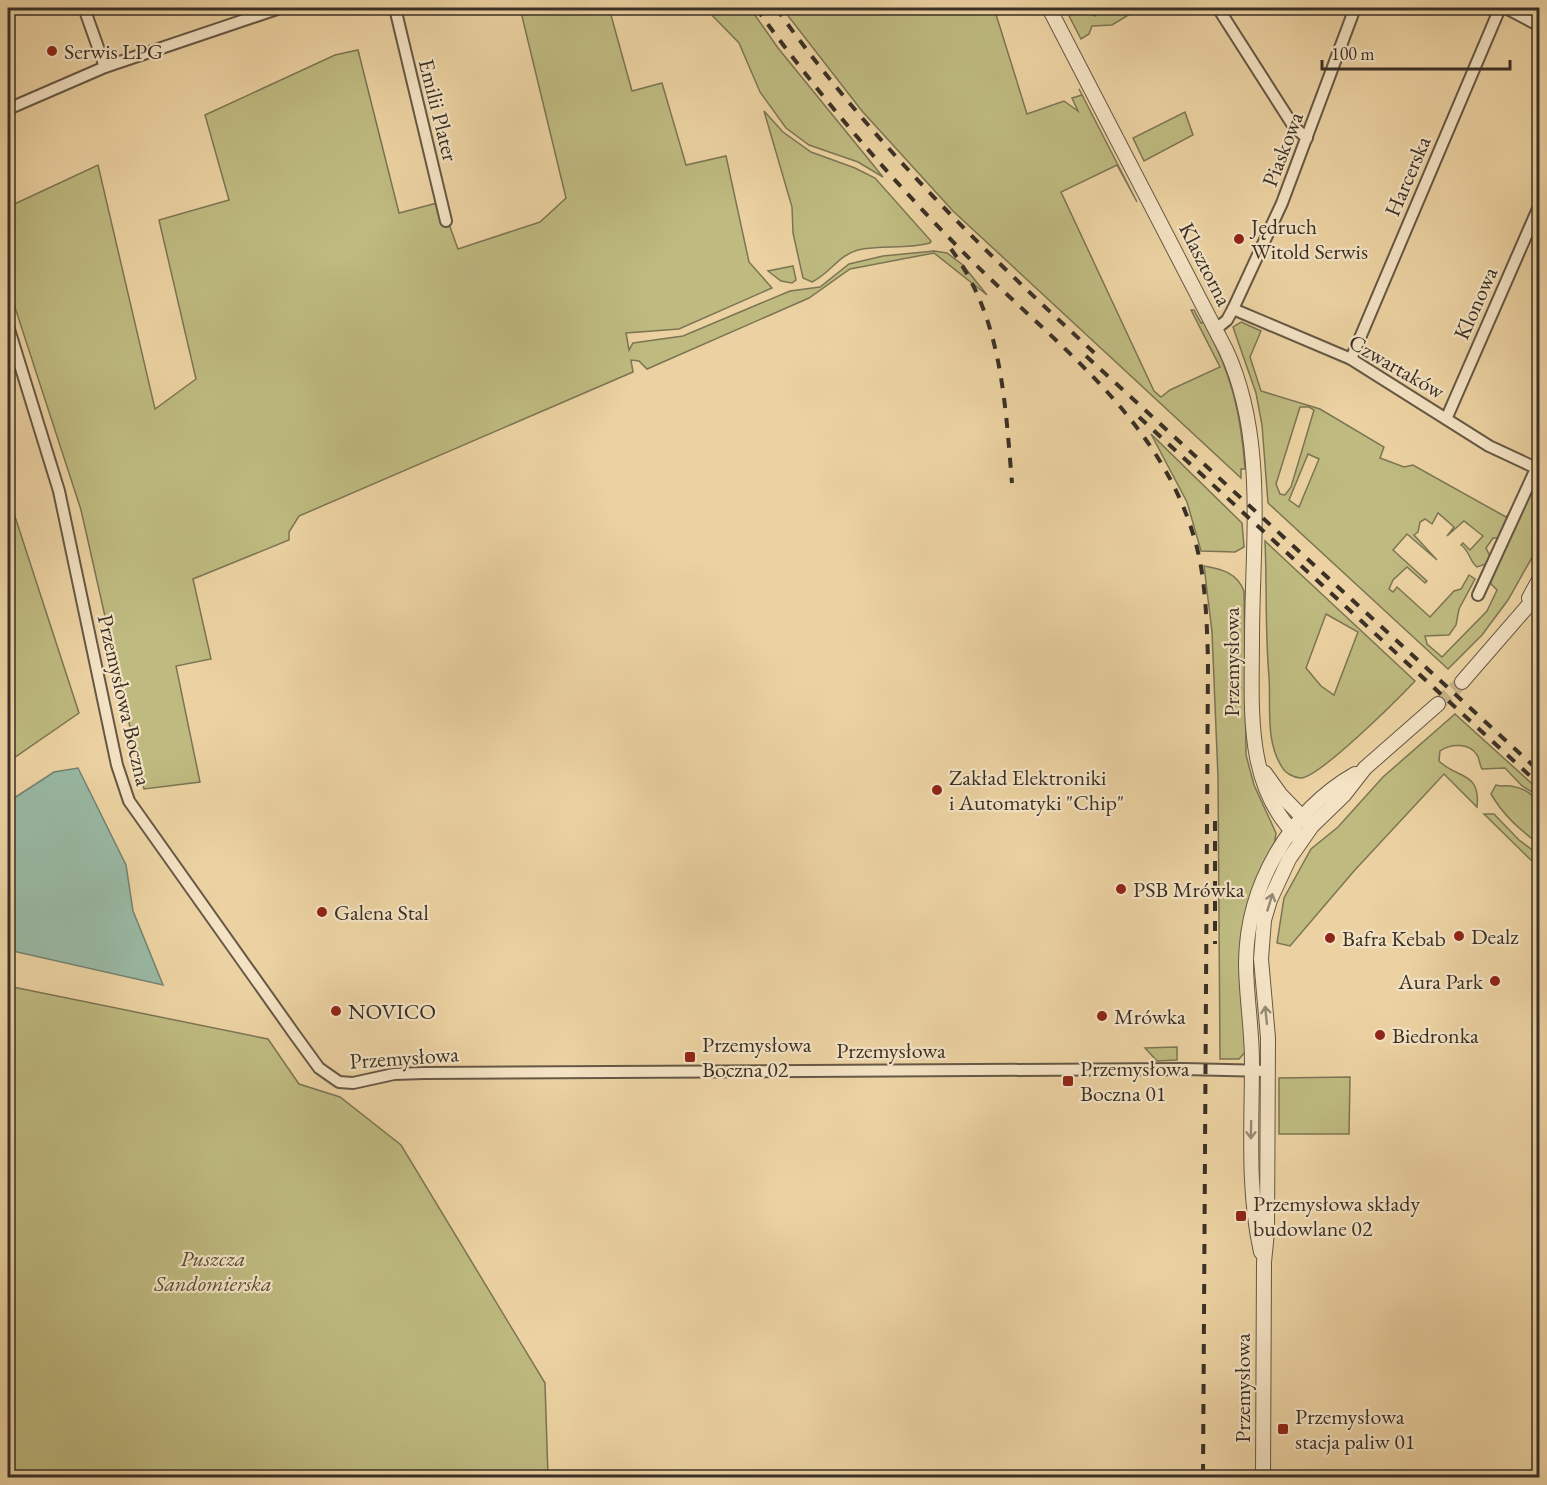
<svg xmlns="http://www.w3.org/2000/svg" width="1547" height="1485" viewBox="0 0 1547 1485" font-family="'EB Garamond',serif">
<style>
.green{fill:#beba80;stroke:#7c7553;stroke-width:1.5;fill-rule:evenodd}
.water{fill:#99b8a3;stroke:#738271;stroke-width:1.5}
.lines{fill:none;stroke-linecap:round;stroke-linejoin:round}
.tertiary-tunnel{stroke:#c8b289;stroke-width:14;stroke-dasharray:14 7;stroke-linecap:butt}
.minor-casing{stroke:#665845;stroke-width:14}
.tertiary-casing{stroke:#665845;stroke-width:16}
.minor{stroke:#f3e2c3;stroke-width:10}
.tertiary{stroke:#f3e2c3;stroke-width:14}
.rail{stroke:#3a3026;stroke-width:4;stroke-dasharray:10 10;stroke-linecap:butt}
.oneway{stroke:#968974}
.poi-dot{fill:#8f2418;stroke:#f3e2c3;stroke-width:2}
.labels{text-anchor:middle;stroke-width:4.5;stroke-linejoin:round;paint-order:stroke}
.poi-label{font-size:22px;fill:#3a3026;stroke:#f3e2c3;text-anchor:start}
.street-label{font-size:22px;fill:#3a3026;stroke:#f3e2c3}
.park-label{font-size:22px;font-style:italic;fill:#544c38;stroke:#f3e2c3}
</style>
<rect width="100%" height="100%" fill="#ecd2a2"/>
<filter id="stains"><feTurbulence type="fractalNoise" baseFrequency=".00333" numOctaves="4"/><feColorMatrix values="0 0 0 0 .2 0 0 0 0 .09 0 0 0 0 .02 0 0 0 .5 -.17"/></filter>
<radialGradient id="worn" r=".72"><stop offset=".6" stop-color="#630" stop-opacity="0"/><stop offset="1" stop-color="#630" stop-opacity=".3"/></radialGradient>
<g class="green">
<path d="M520,8h89l23,83 30,-8 24,82 40,-9 23,106 23,26 -93,41 -53,4 3,17 4,-7 50,-7 107,-45 30,-4 29,-23 34,-8 51,-5 13,2 16,12 24,30 -53,-42 -84,16 -41,29 -162,71 -8,-8 -8,-1 2,12 -334,144 -10,16v8l-96,39 18,80 -35,7 24,116 -56,7 -63,-279 -73,-224v-79l90,-42 57,244 41,-30 -37,-159 70,-20 -24,-85 130,-60 23,-5 41,163 42,-11 17,47 82,-27 26,-24z"/>
<path d="M705,8h45l28,40 105,129 -25,-15 -49,-17 -23,-17 -26,-36 -21,-49z"/>
<path d="M782,8h212l33,106 37,-13 14,10 -6,-13 10,-3 -3,-6 58,113 -20,-37 -56,27 93,199 7,6 9,-7 50,-23 -29,-57h3l7,13 3,-1c27,51 37,90 41,147h-4v9l-288,-267 -91,-100z"/>
<path d="M1065,8h25l-1,5 6,3 12,-8 17,2 16,-2 -28,17 -20,1 -3,8 -8,5z"/>
<path d="M764,111l19,21 28,20 44,16 20,10 56,63 -1,2c-24,7 -49,1 -72,7 -19,5 -29,24 -46,32l-9,-4 -10,-45 -1,-26z"/>
<path d="M1185,112l8,23 -49,26 -11,-23z"/>
<path d="M793,266l3,14 -4,3 -11,-2 -13,-10z"/>
<path d="M1241,322l20,9 -11,26 11,34 59,18 64,38 -4,11 24,9 9,-2 93,52 7,-8 -14,29h-6l-7,10 4,8 -4,8 -9,3c-8,-6 -7,-16 -16,-22l2,-2 7,7 13,-14 -19,-15 -17,15 7,-9 -16,-14 -6,11 -7,-5 -5,3 -2,10 -4,3 23,25 -30,-26 -14,16 34,31 -2,2 -18,-16 -14,13 -4,9 4,3 4,-5 33,30 24,-26 7,-2 8,-14 6,4 -16,30 -3,16 -7,10 -24,1 2,8 15,13 45,-46 10,-21 -6,-6 -1,-7 49,-107v75l-31,55 -26,35 -34,34 -180,-166 -6,-78 -6,-32 -23,-66zM1300,407h9l5,3 -23,77 -6,8 -5,-1 -4,-10zM1308,454l11,5 -20,48 -10,-7z"/>
<path d="M1151,434l91,89 2,24 -9,5 -34,-1 -14,-49z"/>
<path d="M8,495l71,218 -71,49z"/>
<path d="M1265,541l150,140c-16,17 -95,96 -114,97 -7,0 -16,-5 -19,-11 -17,-26 -11,-61 -13,-90 -4,-45 -2,-91 -4,-136zM1326,614l32,18 -24,63 -13,-9 -15,-18z"/>
<path d="M1204,566c18,3 33,7 40,25l2,164 8,30 22,48 -2,14 -20,40 -9,35 2,128 -8,9h-19l-2,-282 -6,-145z"/>
<path d="M1455,714l84,76v6l-17,-10 -17,-18 -23,1c-3,-5 -2,-10 -5,-14 -8,-13 -27,-11 -37,-4l-1,10c18,18 42,10 38,46l-33,-33 -90,97 -64,75 -13,-3 7,-45 27,-49 27,-22 45,-50z"/>
<path d="M1496,785c6,2 10,0 15,1 35,6 29,30 28,58 -20,-15 -35,-28 -48,-50z"/>
<path d="M1484,814h10l25,26 20,15v13z"/>
<path d="M8,986l260,53 31,45 41,13 61,48 144,238 3,94h-540z"/>
<path d="M1177,1047v13l-20,1 -12,-13z"/>
<path d="M1350,1077l-1,57h-70v-56z"/>
</g>
<path class="water" d="M78,768l48,97 7,46 30,74 -155,-35v-148l46,-30z"/>
<g class="lines">
<path class="tertiary-tunnel" d="M1438,704l24,-22"/>
<defs>
<g id="minor">
<path d="M84,8l21,59"/>
<path d="M395,8l51,213"/>
<path d="M1218,8l76,119 13,11"/>
<path d="M1506,8l34,18"/>
<path d="M8,109l97,-42 175,-59"/>
<path d="M1233,309l118,50 138,87 47,22"/>
<path d="M8,326l51,165 58,274 12,36 166,234 24,33 20,14 14,1 41,-9 30,-1 760,-4 84,2"/>
<path d="M1216,329l11,-9 6,-11 49,-106 73,-195"/>
<path d="M1351,359l149,-351"/>
<path d="M1447,417l93,-213"/>
<path d="M1478,595l62,-135"/>
</g>
<g id="tertiary">
<path d="M1049,8l177,342c41,88 26,194 26,288 0,70 -8,151 49,202"/>
<path d="M1529,598l11,-20"/>
<path d="M1462,682l78,-90"/>
<path d="M1265,773l15,21 29,30"/>
<path d="M1261,1252c-14,-63 -9,-127 -9,-190 0,-34 -6,-67 -6,-100 1,-76 43,-150 109,-188"/>
<path d="M1263,1478l1,-216 3,-30 1,-194 -7,-79 3,-39 6,-20 19,-41 23,-33 32,-31 21,-27 73,-64"/>
</g>
</defs>
<use href="#minor" class="minor-casing"/>
<use href="#tertiary" class="tertiary-casing"/>
<use href="#minor" class="minor"/>
<use href="#tertiary" class="tertiary"/>
<g class="rail">
<path d="M756,8c62,86 130,166 205,242 93,95 210,172 239,311 6,33 7,66 8,99l-5,818"/>
<path d="M776,8c93,131 205,241 324,350"/>
<path d="M951,249c51,69 54,152 61,234"/>
<path d="M1086,356l454,416"/>
<path d="M1139,417l401,368"/>
<path d="M1215,821v123"/>
</g>
</g>
<defs><path id="oneway-shaft" d="M-6 0H5M1.5-3L5.5 0L1.5 3" fill="none" stroke-width="1.6" stroke-linecap="round" stroke-linejoin="round" transform="scale(1.5)"/></defs>
<g class="oneway">
<use href="#oneway-shaft" transform="translate(1270 902) rotate(-73)"/>
<use href="#oneway-shaft" transform="translate(1266 1015) rotate(-96)"/>
<use href="#oneway-shaft" transform="translate(1251 1130) rotate(91)"/>
</g>
<g class="poi-dot">
<circle cx="52" cy="51" r="6"/>
<circle cx="1239" cy="239" r="6"/>
<circle cx="937" cy="790" r="6"/>
<circle cx="1121" cy="889" r="6"/>
<circle cx="322" cy="912" r="6"/>
<circle cx="1459" cy="936" r="6"/>
<circle cx="1330" cy="938" r="6"/>
<circle cx="1495" cy="981" r="6"/>
<circle cx="336" cy="1011" r="6"/>
<circle cx="1102" cy="1016" r="6"/>
<circle cx="1380" cy="1035" r="6"/>
<rect x="684" y="1051" width="12" height="12" rx="3"/>
<rect x="1062" y="1075" width="12" height="12" rx="3"/>
<rect x="1235" y="1210" width="12" height="12" rx="3"/>
<rect x="1277" y="1423" width="12" height="12" rx="3"/>
</g>
<g class="labels">
<g class="poi-label">
<text x="64" y="59">Serwis LPG</text>
<text x="1251" y="234">Jędruch<tspan x="1251" dy="25">Witold Serwis</tspan></text>
<text x="949" y="785">Zakład Elektroniki<tspan x="949" dy="25">i Automatyki "Chip"</tspan></text>
<text x="1133" y="897">PSB Mrówka</text>
<text x="334" y="920">Galena Stal</text>
<text x="1471" y="944">Dealz</text>
<text x="1342" y="946">Bafra Kebab</text>
<text x="1483" y="989" text-anchor="end">Aura Park</text>
<text x="348" y="1019">NOVICO</text>
<text x="1114" y="1024">Mrówka</text>
<text x="1392" y="1043">Biedronka</text>
<text x="702" y="1052">Przemysłowa<tspan x="702" dy="25">Boczna 02</tspan></text>
<text x="1080" y="1076">Przemysłowa<tspan x="1080" dy="25">Boczna 01</tspan></text>
<text x="1253" y="1211">Przemysłowa składy<tspan x="1253" dy="25">budowlane 02</tspan></text>
<text x="1295" y="1424">Przemysłowa<tspan x="1295" dy="25">stacja paliw 01</tspan></text>
</g>
<g class="street-label">
<text transform="translate(439 110) rotate(76)" y="8">Emilii Plater</text>
<text transform="translate(1282 149) rotate(-69)" y="8">Piaskowa</text>
<text transform="translate(1407 176) rotate(-67)" y="8">Harcerska</text>
<text transform="translate(1206 264) rotate(63)" y="8">Klasztorna</text>
<text transform="translate(1475 303) rotate(-66)" y="8">Klonowa</text>
<text transform="translate(1397 366) rotate(30)" y="8">Czwartaków</text>
<text transform="translate(1231 662) rotate(-90)" y="8">Przemysłowa</text>
<text transform="translate(125 700) rotate(77)" y="8">Przemysłowa Boczna</text>
<text x="891" y="1058">Przemysłowa</text>
<text transform="translate(404 1057) rotate(-4)" y="8">Przemysłowa</text>
<text transform="translate(1242 1388) rotate(-90)" y="8">Przemysłowa</text>
</g>
<g class="park-label">
<text x="213" y="1266">Puszcza<tspan x="213" dy="25">Sandomierska</tspan></text>
</g>
</g>
<rect width="1547" height="1485" fill="none" stroke="#ecd2a2" stroke-width="30"/>
<rect x="9" y="9" width="1529" height="1467" fill="none" stroke="#3a3026" stroke-width="3"/>
<rect x="15" y="15" width="1517" height="1455" fill="none" stroke="#3a3026" stroke-width="1.5"/>
<path d="M1322 60v9h188v-9" fill="none" stroke="#3a3026" stroke-width="3"/>
<text x="1331" y="60" font-size="18" fill="#3a3026" stroke="#f3e2c3" stroke-width="4.5" paint-order="stroke">100 m</text>
<rect width="100%" height="100%" filter="url(#stains)"/>
<rect width="100%" height="100%" fill="url(#worn)"/>
</svg>
